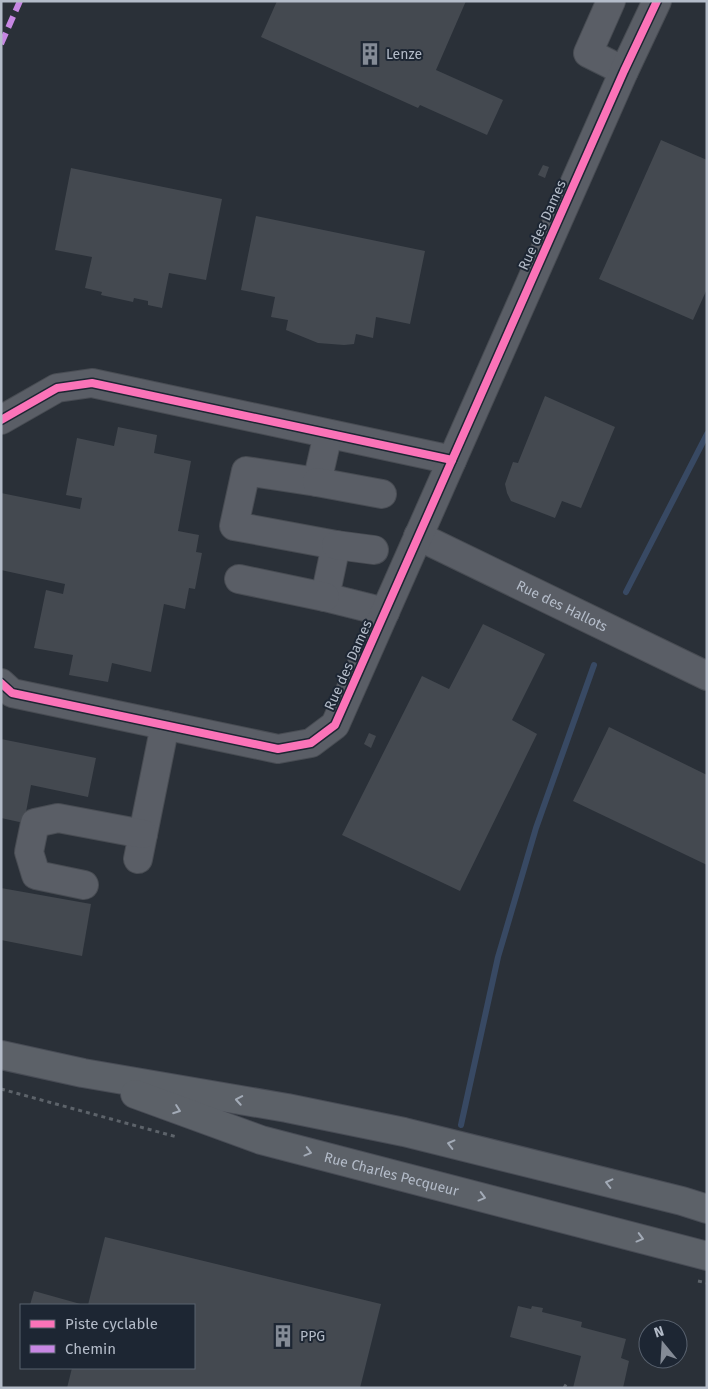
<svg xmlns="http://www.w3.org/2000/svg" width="708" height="1389" viewBox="0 0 708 1389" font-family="'Fira Sans',sans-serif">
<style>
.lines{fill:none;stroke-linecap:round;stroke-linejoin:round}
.stream{stroke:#384963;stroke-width:6}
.building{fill:#444950}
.minor-casing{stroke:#484c53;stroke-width:30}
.major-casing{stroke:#484c55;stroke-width:30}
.path{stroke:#5d636a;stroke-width:3;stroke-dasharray:4 4;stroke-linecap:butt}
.minor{stroke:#5a5e66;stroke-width:28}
.major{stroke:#5c6168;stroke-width:28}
.quiet{stroke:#c787e3;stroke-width:6;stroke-dasharray:12 6;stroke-linecap:butt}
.cycleway-casing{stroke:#1d2633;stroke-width:11}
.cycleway{stroke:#fb73b8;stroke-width:8}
.oneway{stroke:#a2aab6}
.labels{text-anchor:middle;stroke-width:4;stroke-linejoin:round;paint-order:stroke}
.poi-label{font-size:14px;fill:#b4bcc9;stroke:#1d2633;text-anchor:start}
.street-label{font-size:14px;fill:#b4bcc9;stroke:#1d2633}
</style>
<rect width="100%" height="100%" fill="#2a3038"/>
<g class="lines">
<g class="stream">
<path d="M626,592l81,-158"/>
<path d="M461,1125l37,-168 38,-129 58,-163"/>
</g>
</g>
<g class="building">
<path d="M277,1h189l-30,69 67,30 -16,35 -67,-30 -2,3 -157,-71z"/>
<path d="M661,140l46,20v129l-14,31 -94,-41z"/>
<path d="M543,165l6,2 -4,11 -7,-3z"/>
<path d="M71,168l151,31 -16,81 -37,-7 -7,35 -14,-3v-4l-14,-3 -1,4 -32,-7 1,-3 -17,-4 7,-31 -37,-7z"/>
<path d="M256,216l169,35 -15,73 -34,-7 -3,21 -17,-4 -2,10 -10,1 -26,-2 -32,-13 2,-10 -17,-3 4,-20 -34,-7z"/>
<path d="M545,396l70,31 -34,81 -19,-7 -7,17 -44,-17 -4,-8 -2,-9 8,-22 5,1z"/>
<path d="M118,427l39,8 -3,18 37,8 -13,70 21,4 -3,17 6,1 -7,36 -6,-1 -4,21 -21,-5 -13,68 -39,-9 -4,19 -39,-7 4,-20 -39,-7 12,-58 17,4 2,-10 -64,-14v-77l79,16 2,-11 -16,-3 11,-57 37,8z"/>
<path d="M483,624l62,30 -33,66 25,14 -77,157 -118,-56 80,-159 27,13z"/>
<path d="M609,727l98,48v90l-134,-64z"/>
<path d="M369,733l7,3 -5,12 -7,-4z"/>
<path d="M1,739l95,19 -8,39 -57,-12 -7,38 -23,-5z"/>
<path d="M1,888l90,16 -9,52 -81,-16z"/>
<path d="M105,1237l276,67 -21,84h-293l5,-20h122v-63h-106z"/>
<path d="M34,1291l50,14h-54z"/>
<path d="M518,1306l13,3 1,-3 11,2 -1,4 40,10 -1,5 45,12 -5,19 8,3 -6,27h-50l8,-32 -71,-19z"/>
</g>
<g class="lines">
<defs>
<g id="minor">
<path d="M611,1l-23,52 36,18"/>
<path d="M1,420l56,-32 35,-5 360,77"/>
<path d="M328,434l-11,48 -71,-11 -12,55 102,19 -11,52 60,15"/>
<path d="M317,482l65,12"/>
<path id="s1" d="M418,536l289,140"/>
<path d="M336,545l38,5"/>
<path d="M239,579l86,18"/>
<path d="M1,683l11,10 266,56 33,-6 24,-18 289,-654 33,-70"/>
<path d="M138,859l27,-134"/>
<path d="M84,885l-48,-10 -7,-23 6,-29 23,-5 85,16"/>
</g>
<g id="major">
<path d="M1,1055l82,18 204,35 117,24 278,69 25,8"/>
<path id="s2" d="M135,1094l126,46 446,116"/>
</g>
</defs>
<use href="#minor" class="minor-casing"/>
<use href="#major" class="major-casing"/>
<g class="path">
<path d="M1,1089l176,48"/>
<path d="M698,1281l9,2"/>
<path d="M564,1388l4,-7"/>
</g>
<use href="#minor" class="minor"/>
<use href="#major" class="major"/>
<path class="quiet" d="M1,44l19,-43"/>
<defs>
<g id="cycleway">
<path d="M1,420l56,-32 35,-5 360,77"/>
<path d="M1,683l11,10 266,56 33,-6 24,-18 289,-654 33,-70"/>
</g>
</defs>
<use href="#cycleway" class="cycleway-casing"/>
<use href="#cycleway" class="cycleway"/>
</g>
<defs><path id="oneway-chevron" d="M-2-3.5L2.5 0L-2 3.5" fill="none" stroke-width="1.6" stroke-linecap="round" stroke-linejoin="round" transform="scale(1.25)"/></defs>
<g class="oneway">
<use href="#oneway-chevron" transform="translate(239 1100) rotate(-170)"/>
<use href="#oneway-chevron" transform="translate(177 1110) rotate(20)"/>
<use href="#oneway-chevron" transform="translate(451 1144) rotate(-166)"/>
<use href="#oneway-chevron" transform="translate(308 1152) rotate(15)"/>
<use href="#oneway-chevron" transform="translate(609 1183) rotate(-166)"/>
<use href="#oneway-chevron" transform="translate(482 1197) rotate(15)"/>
<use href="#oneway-chevron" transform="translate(640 1238) rotate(15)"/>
</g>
<defs>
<symbol id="building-bare" viewBox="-9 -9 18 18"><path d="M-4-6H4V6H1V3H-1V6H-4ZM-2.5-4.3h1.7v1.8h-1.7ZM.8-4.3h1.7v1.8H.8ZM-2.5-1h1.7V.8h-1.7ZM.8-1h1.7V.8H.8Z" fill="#848b96" stroke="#1d2633" stroke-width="2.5" paint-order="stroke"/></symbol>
</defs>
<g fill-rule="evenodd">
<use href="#building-bare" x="354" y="38" width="32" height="32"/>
<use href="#building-bare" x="267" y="1320" width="32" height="32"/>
</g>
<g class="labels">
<g class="poi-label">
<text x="386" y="59">Lenze</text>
<text x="300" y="1341">PPG</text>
</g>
<g class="street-label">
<text transform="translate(542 225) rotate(-66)" y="5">Rue des Dames</text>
<text dy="5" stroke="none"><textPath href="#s1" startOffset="160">Rue des Hallots</textPath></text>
<text transform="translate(348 665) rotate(-66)" y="5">Rue des Dames</text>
<text dy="5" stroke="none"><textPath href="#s2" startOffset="269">Rue Charles Pecqueur</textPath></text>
</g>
</g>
<rect width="708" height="1389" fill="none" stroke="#b4bcc9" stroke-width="5"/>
<rect x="20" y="1304" width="175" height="65" fill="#1d2633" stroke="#59626f"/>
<rect x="30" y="1320" width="25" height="8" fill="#fb73b8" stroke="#59626f"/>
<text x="65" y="1329" font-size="15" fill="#b4bcc9">Piste cyclable</text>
<rect x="30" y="1345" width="25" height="8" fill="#c787e3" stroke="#59626f"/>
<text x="65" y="1354" font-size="15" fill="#b4bcc9">Chemin</text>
<g transform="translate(663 1344) rotate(342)"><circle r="24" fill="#1d2633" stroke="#59626f"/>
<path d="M0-4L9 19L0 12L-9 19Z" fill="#848b96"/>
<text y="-8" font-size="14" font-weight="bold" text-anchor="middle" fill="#b4bcc9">N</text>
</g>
</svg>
